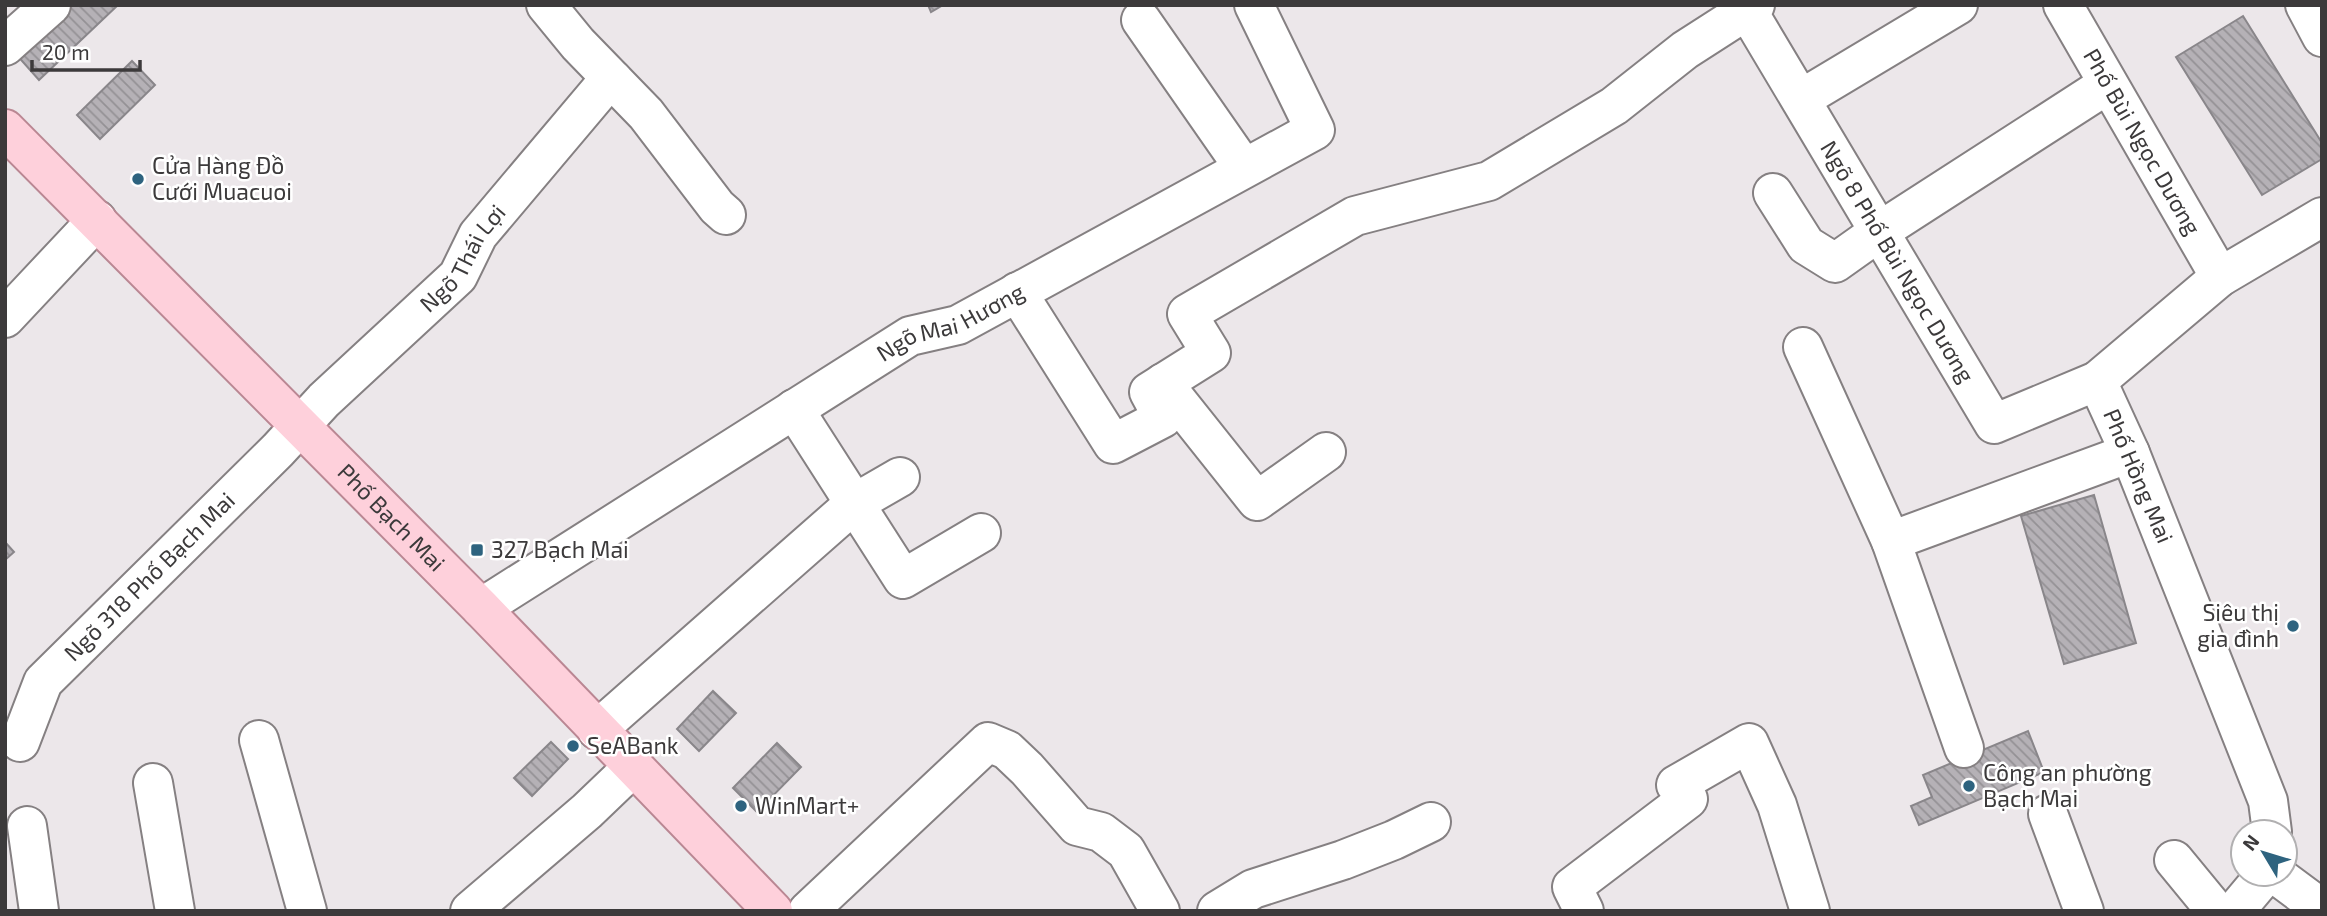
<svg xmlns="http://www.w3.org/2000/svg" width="2327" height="916" viewBox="0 0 2327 916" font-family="'Exo 2',sans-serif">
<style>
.building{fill:url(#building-back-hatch);stroke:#89868a;stroke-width:2}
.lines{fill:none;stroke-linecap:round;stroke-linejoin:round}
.minor-casing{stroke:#858082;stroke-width:42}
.major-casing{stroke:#ba8793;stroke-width:42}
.minor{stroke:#fff;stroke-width:38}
.major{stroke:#fed0db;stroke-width:38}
.poi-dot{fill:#2e637f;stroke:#fff;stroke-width:2.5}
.labels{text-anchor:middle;stroke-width:5;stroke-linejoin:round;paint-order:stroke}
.street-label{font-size:23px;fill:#3c3a3b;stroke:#fff}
.poi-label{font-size:23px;fill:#3c3a3b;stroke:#fff;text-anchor:start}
</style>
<defs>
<pattern id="building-back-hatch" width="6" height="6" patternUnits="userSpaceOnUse" patternTransform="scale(1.75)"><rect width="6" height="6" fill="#b5b1b6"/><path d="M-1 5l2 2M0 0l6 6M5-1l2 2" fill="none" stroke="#949195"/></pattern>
</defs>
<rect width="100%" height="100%" fill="#ece7ea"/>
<g class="building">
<path d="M65,5h53l-79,75 -24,-27z"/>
<path d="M928,5h15l-12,7z"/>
<path d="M2243,16l79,127v16l-60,36 -86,-138z"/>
<path d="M132,61l23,24 -55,54 -23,-24z"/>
<path d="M2094,495l42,148 -72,21 -43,-148z"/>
<path d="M5,542l9,10 -9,8z"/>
<path d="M713,691l23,22 -37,38 -22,-22z"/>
<path d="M2028,731l16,41 -125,53 -8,-19 21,-9 -9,-22z"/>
<path d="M551,742l17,17 -36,37 -18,-18z"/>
<path d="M777,743l24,24 -44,45 -24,-24z"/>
</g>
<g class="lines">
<defs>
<g id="minor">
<path d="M546,5l32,39 68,70 71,93 9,8"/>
<path id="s1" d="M1744,5l250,419 103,-43"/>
<path id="s2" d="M2063,5l157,272"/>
<path d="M2305,5l17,32"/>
<path d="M1141,20l103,148"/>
<path d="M5,46l46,-41"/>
<path d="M1801,99l157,-94"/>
<path d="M1773,193l33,52 29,18 45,-32 228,-147"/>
<path d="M1017,292l96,152 50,-26 -14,-26 62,-39 -24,-39 168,-98 134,-35 125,-75 71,-56 70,-45"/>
<path d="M5,318l92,-98"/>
<path d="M1803,347l88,194 239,-88"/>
<path d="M1163,383l94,118 69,-49"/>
<path d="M794,409l109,170 78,-46"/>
<path d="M1891,541l73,207"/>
<path id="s3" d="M481,608l429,-272 48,-11 357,-195 -61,-125"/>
<path d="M597,730l258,-227 45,-26"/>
<path d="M259,740l48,171"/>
<path id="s4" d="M20,742l23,-60 235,-232 46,-50 134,-124 20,-41 124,-147 11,-8"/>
<path d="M153,783l22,128"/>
<path d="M2048,814l36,97"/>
<path d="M27,826l12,85"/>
<path d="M2272,832l-4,-31 -138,-348 -33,-72 123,-104 102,-60"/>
<path d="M2174,860l42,51"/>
<path d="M2275,874l47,35"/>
<path d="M470,911l117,-100 47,-45"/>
<path d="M808,911l180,-169 19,8 20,19 50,57 24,6 25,19 34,60"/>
<path d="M1217,911l36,-22 90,-29 51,-20 37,-18"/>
<path d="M1584,911l-12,-24 116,-88 -12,-14 73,-42 28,62 33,106"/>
<path d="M2235,911l31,-37"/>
</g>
<g id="major">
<path id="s5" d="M5,129l476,479 292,303"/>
</g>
</defs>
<use href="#minor" class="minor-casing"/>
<use href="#major" class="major-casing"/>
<use href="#minor" class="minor"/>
<use href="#major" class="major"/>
</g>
<g class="poi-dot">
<circle cx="138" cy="179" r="7"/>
<rect x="470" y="543" width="14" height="14" rx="3.5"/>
<circle cx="2293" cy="626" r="7"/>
<circle cx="573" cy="746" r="7"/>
<circle cx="1969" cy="786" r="7"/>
<circle cx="741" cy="806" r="7"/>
</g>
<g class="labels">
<g class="street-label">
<text dy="8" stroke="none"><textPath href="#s2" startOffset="158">Phố Bùi Ngọc Dương</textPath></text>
<text dy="8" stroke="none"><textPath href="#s4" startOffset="662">Ngõ Thái Lợi</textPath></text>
<text dy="8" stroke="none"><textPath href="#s1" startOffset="299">Ngõ 8 Phố Bùi Ngọc Dương</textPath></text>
<text dy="8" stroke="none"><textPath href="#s3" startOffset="551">Ngõ Mai Hương</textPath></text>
<text transform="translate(2138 476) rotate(67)" y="8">Phố Hồng Mai</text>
<text dy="8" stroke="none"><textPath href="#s5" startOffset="548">Phố Bạch Mai</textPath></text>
<text dy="8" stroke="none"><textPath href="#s4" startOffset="214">Ngõ 318 Phố Bạch Mai</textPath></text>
</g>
<g class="poi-label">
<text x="152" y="174">Cửa Hàng Đồ<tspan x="152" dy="26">Cưới Muacuoi</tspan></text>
<text x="491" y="558">327 Bạch Mai</text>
<text x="2279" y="621" text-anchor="end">Siêu thị<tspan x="2279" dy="26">gia đình</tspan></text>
<text x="587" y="754">SeABank</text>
<text x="1983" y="781">Công an phường<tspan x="1983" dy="26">Bạch Mai</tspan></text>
<text x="755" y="814">WinMart+</text>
</g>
</g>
<rect width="2327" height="916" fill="none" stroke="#3c3a3b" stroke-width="14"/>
<g transform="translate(2264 853) rotate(308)"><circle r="33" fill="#ffffff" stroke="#b1b0b1" stroke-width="2"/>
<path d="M0-5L12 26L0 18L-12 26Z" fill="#2e637f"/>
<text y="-10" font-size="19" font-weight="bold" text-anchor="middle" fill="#3c3a3b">N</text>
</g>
<path d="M32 60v10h108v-10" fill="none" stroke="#3c3a3b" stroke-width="3.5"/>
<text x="42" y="60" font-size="21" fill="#3c3a3b" stroke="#ffffff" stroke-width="5" paint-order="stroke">20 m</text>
</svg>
